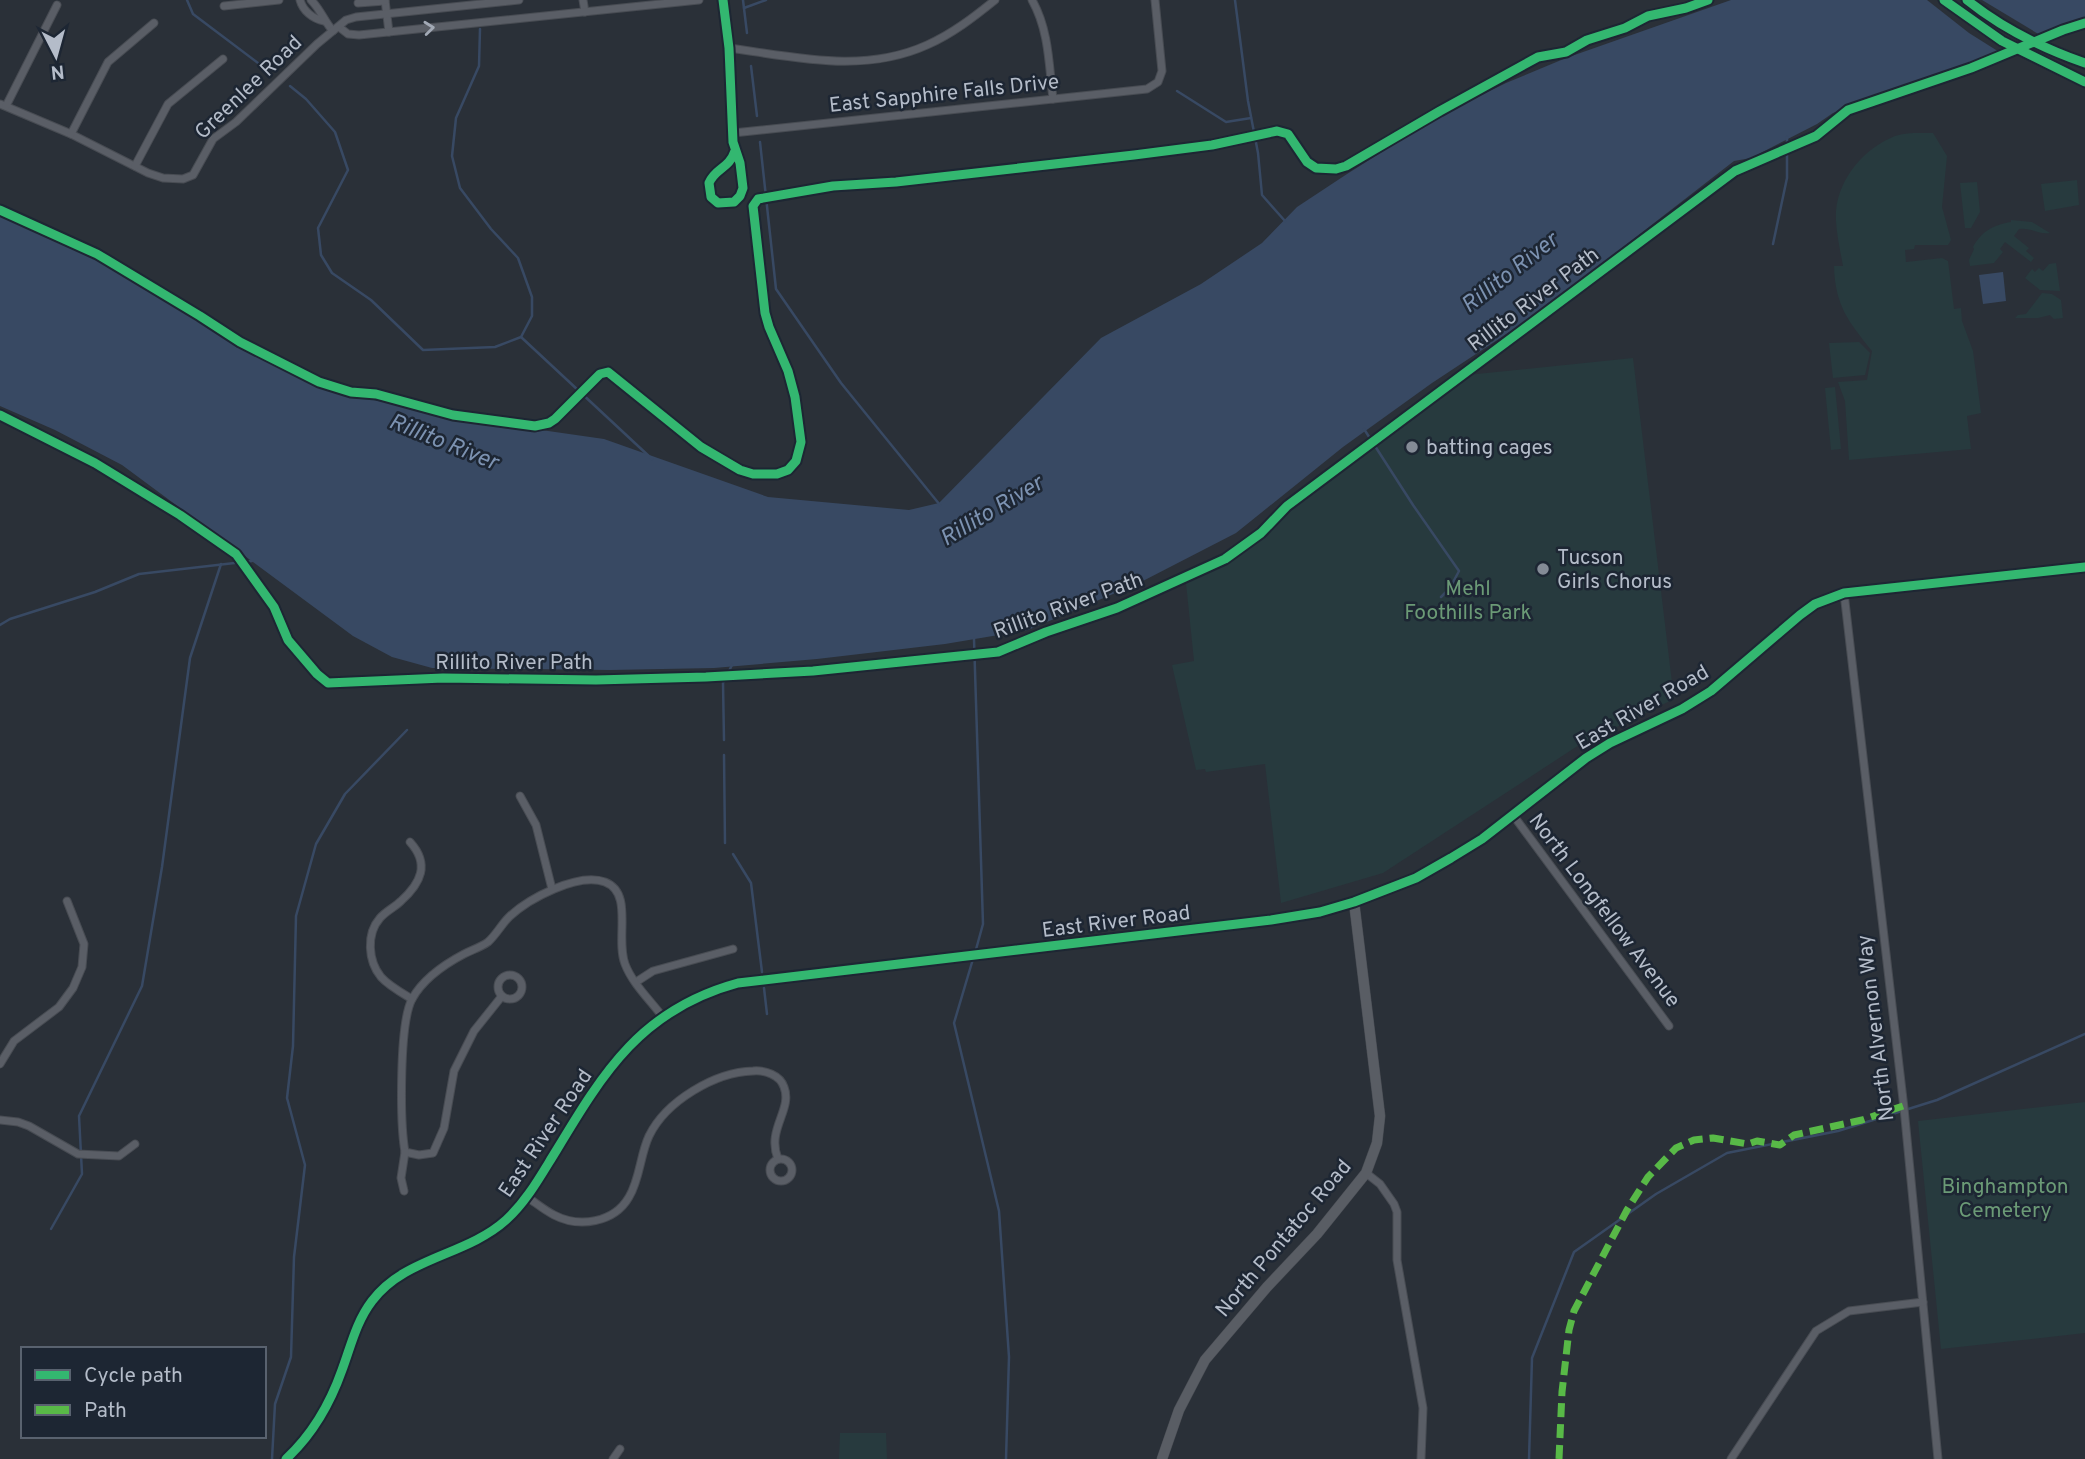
<svg xmlns="http://www.w3.org/2000/svg" width="2085" height="1459" viewBox="0 0 2085 1459" font-family="Overpass,sans-serif">
<style>
.green{fill:#273a3e}
.water{fill:#384963}
.pier{fill:#2a3038}
.lines{fill:none;stroke-linecap:round;stroke-linejoin:round}
.stream{stroke:#384963;stroke-width:2.5}
.street-casing{stroke:#484c53;stroke-width:9}
.secondary-casing{stroke:#484c53;stroke-width:11}
.primary-casing{stroke:#484c55;stroke-width:12}
.street{stroke:#5a5e66;stroke-width:7}
.secondary{stroke:#595d64;stroke-width:10}
.primary{stroke:#5c6168;stroke-width:10}
.quiet{stroke:#58b947;stroke-width:7;stroke-dasharray:14 7;stroke-linecap:butt}
.cycleway-casing{stroke:#1d2633;stroke-width:13}
.cycleway{stroke:#33b770;stroke-width:9}
.oneway{stroke:#a2a9b5}
.poi-dot{fill:#848b96;stroke:#1d2633;stroke-width:2.5}
.labels{text-anchor:middle;stroke-width:5;stroke-linejoin:round;paint-order:stroke}
.street-label{font-size:21px;fill:#b4bcc9;stroke:#1d2633}
.poi-label{font-size:21px;fill:#b4bcc9;stroke:#1d2633;text-anchor:start}
.park-label{font-size:21px;fill:#6b9a76;stroke:#1d2633}
.water-label{font-size:23px;font-style:italic;fill:#7c92b1;stroke:#1d2633}
</style>
<rect width="100%" height="100%" fill="#2a3038"/>
<g class="green">
<path d="M1933,133l14,23 -5,51 9,33 -3,5h-33l-1,4 -9,1 1,12 36,-4 6,3 6,48 7,-1 1,13 11,30 8,62 -14,3 4,33 -122,11 -4,-59 -7,-19 29,-2 5,-29c-23,-29 -37,-45 -38,-85h9c-3,-17 -8,-38 -7,-55 3,-34 29,-63 59,-75 11,-4 26,-3 38,-3z"/>
<path d="M2077,180l2,25 -34,6 -4,-27z"/>
<path d="M1977,182l3,30 -9,16h-6l-5,-45z"/>
<path d="M2011,220l21,2 18,11c-12,2 -19,-6 -31,-4l-5,7 15,12 -3,3 8,7 -3,4 -26,-20 -5,7 3,3 -9,11 -24,3 -1,-6 5,-11 -1,-2c9,-16 20,-22 38,-25z"/>
<path d="M2056,263l4,28 -20,-1 -15,-12 7,-9 3,3 4,-4 4,3 6,-7z"/>
<path d="M2042,293l10,1 9,6 2,18 -9,1 -4,-4 -12,3h-23l3,-3 8,-1z"/>
<path d="M1859,342l11,11 -5,22 -32,3 -4,-35z"/>
<path d="M1633,358l41,341 -98,48 -193,126 -102,30 -16,-139 -59,8 -1,-3 -9,1 -24,-105 22,-4 -8,-78c41,-19 67,-35 96,-71l185,-137z"/>
<path d="M1835,387l6,62 -10,1 -6,-62z"/>
<path d="M2085,1102v231l-144,16 -23,-228z"/>
<path d="M840,1433h46l1,26h-48z"/>
</g>
<g class="water">
<path d="M1731,0h354v20l-19,5 -87,36 -146,52 -16,11 -66,34 -17,3 -196,152 -106,70 -89,64 -107,86 -97,50 -111,47 -83,14 -128,15 -103,9 -104,2 -178,-2 -40,-11 -39,-21 -231,-171 -67,-35 -55,-24v-192l110,49 76,46 53,36 77,39 36,12 76,14 21,7 155,22 164,58 141,13 30,-7 162,-165 100,-54 61,-41 35,-36 50,-33 92,-58 67,-33 60,-25z"/>
<path d="M2003,272l3,29 -23,3 -4,-29z"/>
</g>
<path class="pier" d="M1927,0h55l63,38 -41,17 -35,-22z"/>
<g class="lines">
<g class="stream">
<path d="M187,0l6,14 77,58"/>
<path d="M743,0l4,33"/>
<path d="M1235,0l13,101 10,52 4,42 23,26"/>
<path d="M744,8l22,-8"/>
<path d="M751,66l6,50"/>
<path d="M290,86l16,13 29,33 13,38 -30,58 3,27 11,18 39,27 52,50 72,-3 26,-10 11,-21v-19l-14,-39 -27,-29 -31,-41 -8,-32 4,-38 23,-52 1,-37"/>
<path d="M1177,91l49,31 25,-4"/>
<path d="M760,142l16,147 65,94 99,122"/>
<path d="M1773,244l14,-66v-41"/>
<path d="M521,337l131,122"/>
<path d="M1364,429l49,76 46,66 -9,17 -9,9"/>
<path d="M0,625l10,-6 85,-27 44,-18 113,-13"/>
<path d="M974,639l9,285 -8,29"/>
<path d="M724,740l-1,-57 9,-18"/>
<path d="M724,755l1,88"/>
<path d="M733,854l18,29 11,89"/>
<path d="M973,959l-19,64 45,188 10,146 -3,102"/>
<path d="M764,988l3,26"/>
<path d="M51,1229l31,-55 -3,-58 63,-130 20,-119 28,-209 31,-94"/>
<path d="M272,1459l3,-55 16,-47 3,-100 11,-92 -18,-67 6,-52 3,-130 20,-72 29,-50 62,-64"/>
<path d="M1529,1459l3,-101 42,-106 82,-58 71,-41 111,-22 99,-31 148,-66"/>
</g>
<defs>
<g id="street">
<path d="M300,0c3,11 13,19 24,21"/>
<path d="M311,0c10,10 13,21 22,31"/>
<path d="M385,0l4,32"/>
<path d="M583,0l2,12"/>
<path d="M723,0l6,48 4,94 7,21 3,25 -3,8 -6,6 -16,1 -7,-6 -2,-14c6,-15 20,-14 26,-32"/>
<path d="M1032,0c17,30 17,65 21,99"/>
<path d="M358,3l27,-2"/>
<path d="M224,6l55,-6"/>
<path d="M339,27l9,7 11,1 340,-35"/>
<path d="M729,48c67,9 134,26 198,-3 25,-11 47,-28 68,-45"/>
<path d="M0,104l71,30 77,39 15,5 20,1 10,-4 20,-36 23,-17 81,-78 29,-24 10,-3 163,-17"/>
<path d="M6,106l51,-101"/>
<path d="M733,133l414,-44 11,-7 4,-11 -7,-71"/>
<path d="M71,134l37,-72 46,-39"/>
<path d="M135,166l33,-62 55,-45"/>
<path d="M1844,593l60,515 34,351"/>
<path d="M520,796l16,29 16,64"/>
<path d="M1513,815l156,211"/>
<path d="M410,842c20,22 11,41 -9,59 -6,6 -15,10 -21,17 -14,16 -12,43 1,59 8,9 21,16 31,22"/>
<circle cx="510" cy="987" r="12"/>
<path d="M636,982l17,-11 80,-22"/>
<path d="M502,996l-28,35 -20,40 -10,57 -11,25 -14,2 -14,-3c-5,-29 -6,-128 7,-153 11,-20 33,-35 52,-45 8,-4 17,-7 24,-12 8,-7 13,-17 21,-25 19,-18 69,-45 96,-35 29,11 10,56 20,82 7,19 25,36 37,52"/>
<path d="M0,1064l14,-23 45,-34 14,-19 9,-21 2,-23 -17,-43"/>
<path d="M0,1120l18,2 11,4 49,28 41,2 16,-12"/>
<circle cx="781" cy="1170" r="11"/>
<path d="M1366,1173l14,11 14,20 3,8v48l26,148 -2,51"/>
<path d="M404,1191l-3,-13 4,-26"/>
<path d="M527,1197c9,6 17,13 27,18 25,13 60,8 75,-18 11,-18 11,-42 20,-61 17,-35 66,-64 104,-65 12,-1 27,4 31,16 9,23 -18,42 -6,72"/>
<path d="M613,1459l7,-10"/>
<path d="M1731,1459l85,-128 33,-20 74,-9"/>
</g>
<g id="secondary">
<path d="M286,1459c27,-25 44,-55 56,-89 9,-24 14,-48 30,-69 33,-44 94,-45 134,-81 21,-19 35,-45 50,-69 48,-80 86,-142 182,-168l533,-63 49,-8 34,-10 62,-24 35,-20 31,-19 104,-81 24,-15 72,-34 29,-18 89,-76 15,-11 29,-11 241,-26"/>
<path d="M1162,1459l17,-49 26,-50 62,-73 50,-53 49,-61 11,-30 3,-27 -26,-214"/>
</g>
<g id="primary">
<path d="M1944,0l58,41 83,41"/>
<path d="M1967,0c36,29 75,48 118,63"/>
</g>
</defs>
<use href="#street" class="street-casing"/>
<use href="#secondary" class="secondary-casing"/>
<use href="#primary" class="primary-casing"/>
<use href="#street" class="street"/>
<use href="#secondary" class="secondary"/>
<use href="#primary" class="primary"/>
<path class="quiet" d="M1559,1459l3,-67 7,-62 5,-19 53,-101 21,-33 28,-29 18,-8 19,-2 35,6 9,-3 23,4 14,-10 68,-15 41,-14"/>
<defs>
<g id="cycleway">
<path d="M723,0l6,48 4,94 7,21 3,25 -3,8 -6,6 -16,1 -7,-6 -2,-14c6,-15 20,-14 26,-32"/>
<path d="M1944,0l58,41 83,41"/>
<path d="M1967,0c36,29 75,48 118,63"/>
<path d="M0,210l97,44 103,62 40,26 79,40 32,10 25,2 77,21 82,11 14,-3 6,-4 45,-45 8,-2 93,75 39,23 13,4h24l11,-4 8,-9 5,-19 -6,-45 -7,-26 -19,-44 -4,-14 -12,-107 5,-7 75,-13 63,-4 238,-27 78,-10 65,-14 11,3 19,28 9,6 20,1 10,-3 94,-55 98,-54 28,-5 21,-12 38,-12 23,-12 38,-8 22,-8"/>
<path d="M0,415l95,48 85,52 56,39 38,53 14,33 29,34 11,9 115,-5 153,2 110,-3 107,-6 185,-19 48,-20 71,-24 108,-49 36,-26 26,-27 448,-335 81,-35 32,-26 123,-42 92,-38 22,-7"/>
<path d="M286,1459c27,-25 44,-55 56,-89 9,-24 14,-48 30,-69 33,-44 94,-45 134,-81 21,-19 35,-45 50,-69 48,-80 86,-142 182,-168l533,-63 49,-8 34,-10 62,-24 35,-20 31,-19 104,-81 24,-15 72,-34 29,-18 89,-76 15,-11 29,-11 241,-26"/>
</g>
</defs>
<use href="#cycleway" class="cycleway-casing"/>
<use href="#cycleway" class="cycleway"/>
</g>
<defs><path id="oneway-chevron" d="M-2-3.5L2.5 0L-2 3.5" fill="none" stroke-width="1.6" stroke-linecap="round" stroke-linejoin="round" transform="scale(1.75)"/></defs>
<use class="oneway" href="#oneway-chevron" transform="translate(429 28) rotate(-6)"/>
<g class="poi-dot">
<circle cx="1412" cy="447" r="7"/>
<circle cx="1543" cy="569" r="7"/>
</g>
<g class="labels">
<g class="street-label">
<text transform="translate(248 87) rotate(-44)" y="7">Greenlee Road</text>
<text transform="translate(944 93) rotate(-6)" y="7">East Sapphire Falls Drive</text>
<text transform="translate(1533 299) rotate(-37)" y="7">Rillito River Path</text>
<text transform="translate(1068 605) rotate(-20)" y="7">Rillito River Path</text>
<text x="514" y="669">Rillito River Path</text>
<text transform="translate(1642 707) rotate(-30)" y="7">East River Road</text>
<text transform="translate(1605 910) rotate(53)" y="7">North Longfellow Avenue</text>
<text transform="translate(1116 921) rotate(-7)" y="7">East River Road</text>
<text transform="translate(1875 1028) rotate(-97)" y="7">North Alvernon Way</text>
<text transform="translate(545 1133) rotate(-56)" y="7">East River Road</text>
<text transform="translate(1283 1238) rotate(-50)" y="7">North Pontatoc Road</text>
</g>
<g class="poi-label">
<text x="1426" y="454">batting cages</text>
<text x="1557" y="564">Tucson<tspan x="1557" dy="24">Girls Chorus</tspan></text>
</g>
<g class="park-label">
<text x="1468" y="595">Mehl<tspan x="1468" dy="24">Foothills Park</tspan></text>
<text x="2005" y="1193">Binghampton<tspan x="2005" dy="24">Cemetery</tspan></text>
</g>
<g class="water-label">
<text transform="translate(1509 272) rotate(-38)" y="8">Rillito River</text>
<text transform="translate(444 441) rotate(22)" y="8">Rillito River</text>
<text transform="translate(991 510) rotate(-31)" y="8">Rillito River</text>
</g>
</g>
<rect x="21" y="1347" width="245" height="91" fill="#1d2633" stroke="#59626f" stroke-width="2"/>
<rect x="35" y="1370" width="35" height="10" fill="#33b770" stroke="#59626f" stroke-width="2"/>
<text x="84" y="1382" font-size="21" fill="#b4bcc9">Cycle path</text>
<rect x="35" y="1405" width="35" height="10" fill="#58b947" stroke="#59626f" stroke-width="2"/>
<text x="84" y="1417" font-size="21" fill="#b4bcc9">Path</text>
<g transform="translate(56 56) rotate(174)" stroke="#1d2633" stroke-width="5" paint-order="stroke">
<path d="M0-5L12 26L0 18L-12 26Z" fill="#b4bcc9"/>
<text y="-10" font-size="19" font-weight="bold" text-anchor="middle" fill="#b4bcc9">N</text>
</g>
</svg>
